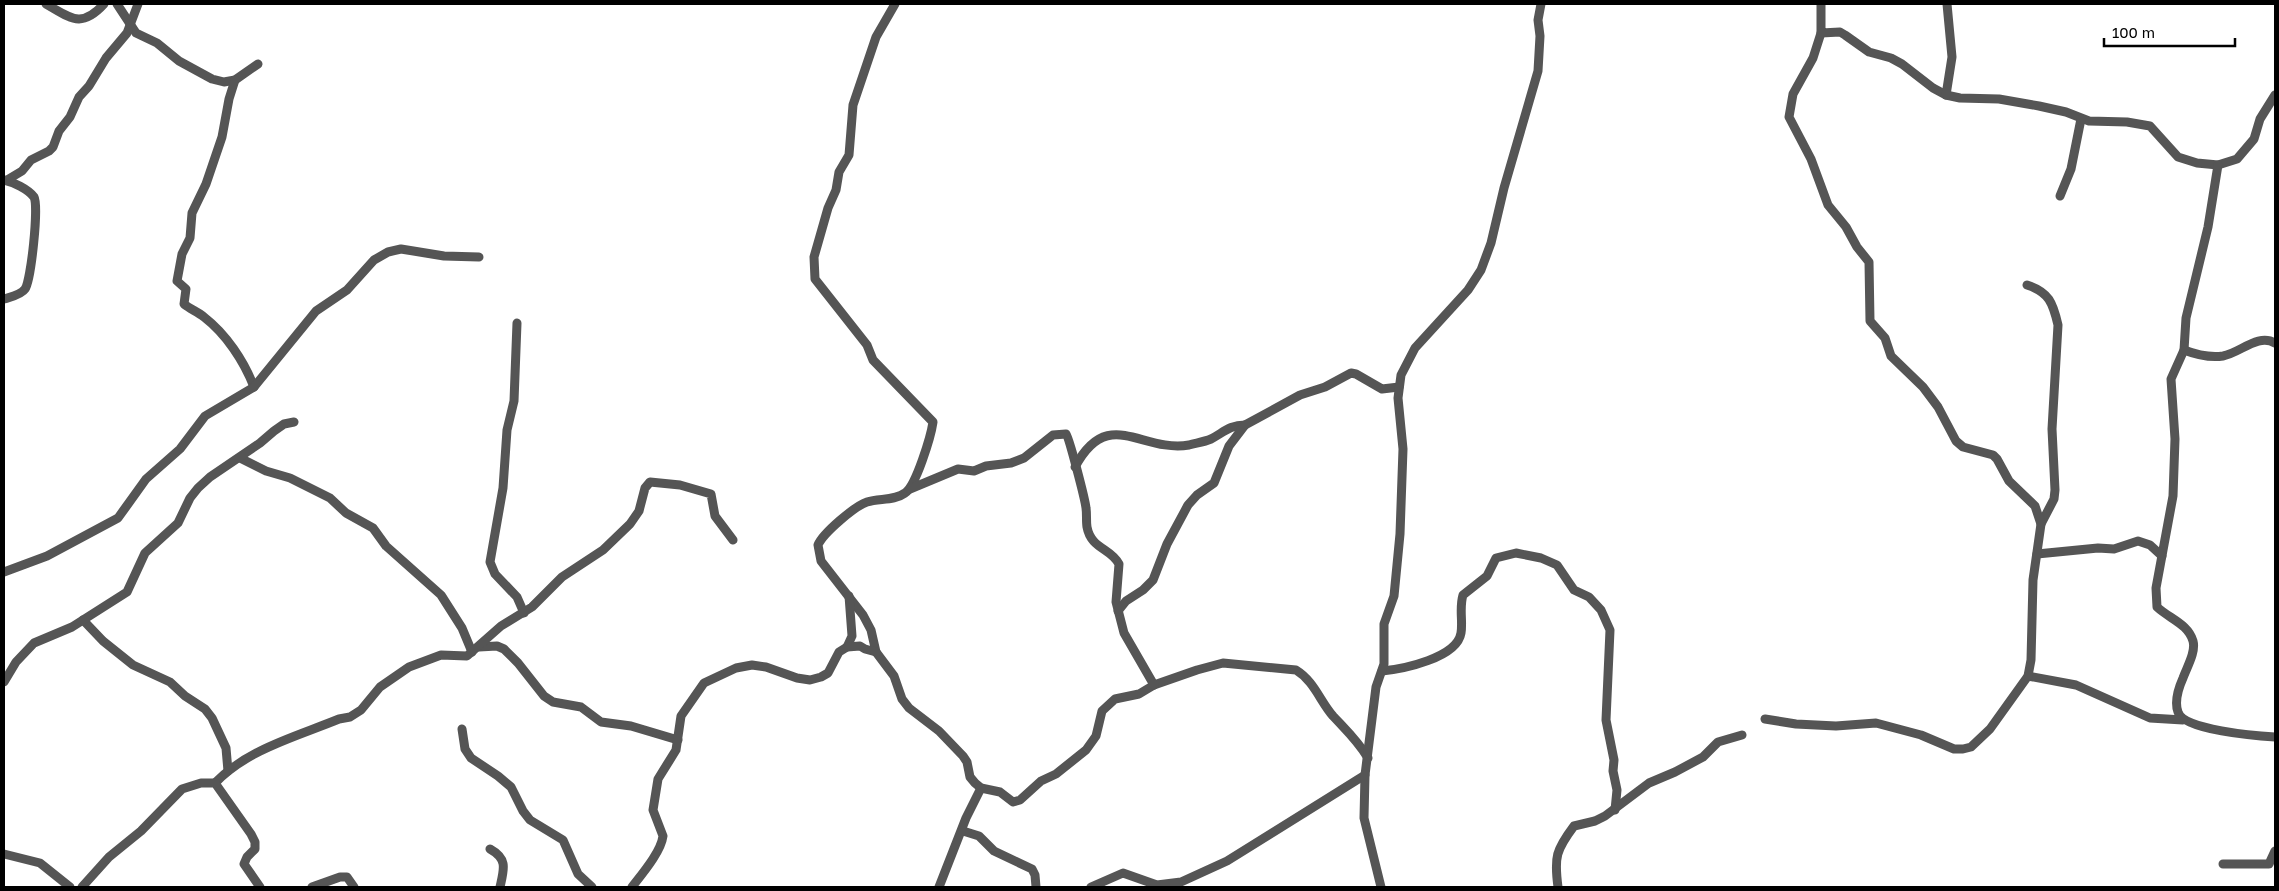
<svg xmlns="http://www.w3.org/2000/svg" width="2279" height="891" viewBox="0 0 2279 891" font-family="'Golos Text',sans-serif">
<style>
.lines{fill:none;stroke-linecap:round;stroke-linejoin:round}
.street{stroke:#555;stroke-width:9}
</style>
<rect width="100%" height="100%" fill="#fff"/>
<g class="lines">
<g class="street">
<path d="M46,4c25,14 35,25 58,0"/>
<path d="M117,4l19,29 21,10 22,18 33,18 12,3 11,-2 23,-16"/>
<path d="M895,4l-19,33 -23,68 -4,50 -10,17 -3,18 -8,18 -14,49 1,22 52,66 6,15 60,62c-2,14 -17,64 -28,71 -11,8 -26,5 -38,9 -12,4 -44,31 -49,43l3,16 42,54 8,15 5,22 18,24 8,23 7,9 30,23 24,25 4,6 3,15 5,6 6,5 19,4 13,10 7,-2 21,-19 15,-7 30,-24 10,-14 6,-25 13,-12 24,-5 15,-9 43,-15 26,-7 73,7c18,11 24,31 37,46 13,14 25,25 35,42"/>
<path d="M1821,4v29l19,-1 5,3 24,17 22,6 11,6 31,24 13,7 14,3 39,1 40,7 27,6 23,9 38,1 23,4 28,31 19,6 21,2 19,-6 17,-20 6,-20 15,-24"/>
<path d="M235,80l-6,19 -7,38 -16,47 -14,29 -2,25 -8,16 -5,27 9,8 -2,15c6,5 14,8 20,13 22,17 40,44 50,70"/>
<path d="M1946,95l6,-38 -5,-53"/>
<path d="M2218,165l-10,62 -22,91 -2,32 -13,29 4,60 -2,57 -17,92 1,19c13,12 31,17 36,34 3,11 -6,26 -10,37 -4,9 -9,23 -5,34 5,18 79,24 97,25"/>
<path d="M7,180l15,-9 9,-11 18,-9 4,-4 6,-16 11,-14 9,-20 10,-11 17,-28 21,-25 11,-29"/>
<path d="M2060,196l11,-27 10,-50"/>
<path d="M2027,285c22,7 26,18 31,40l-6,104 3,61 -1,9 -13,25"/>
<path d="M4,299c6,-2 17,-4 21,-10 6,-8 14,-83 9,-92 -6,-8 -21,-15 -30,-17"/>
<path d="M517,323l-3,78 -7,29 -4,58 -13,74 5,12 22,23 7,16"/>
<path d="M2184,350c13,5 25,8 39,6 17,-3 35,-23 52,-13"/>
<path d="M240,458l26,13 24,7 40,20 16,15 27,15 13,18 55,49 21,33 10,24"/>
<path d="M1075,467c33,-62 66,-14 114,-22 7,-2 15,-3 22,-6 13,-7 19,-14 34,-14"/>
<path d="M910,489l48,-20 16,2 12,-5 25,-3 13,-5 29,-23 13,-1c3,3 19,65 20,74 1,6 0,13 1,19 4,22 24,21 32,37l-3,38 8,31 30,52"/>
<path d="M2037,554l61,-6 16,1 24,-8 12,4 12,11"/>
<path d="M4,572l43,-16 71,-38 28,-39 34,-30 25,-33 49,-29 62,-76 31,-21 27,-30 14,-8 13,-3 43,7 35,1"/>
<path d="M1118,611l8,-10 17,-11 10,-10 14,-36 21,-39 9,-10 17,-12 15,-37 16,-21 55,-30 25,-8 26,-14 5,1 26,15 17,-2"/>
<path d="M83,620l20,21 30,24 37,17 15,14 20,13 7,9 14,30 2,23"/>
<path d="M479,647l18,-1 7,3 14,14 26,33 9,6 28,5 20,15 30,4 47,14"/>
<path d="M847,647l5,-11 -3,-40"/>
<path d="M1382,671c21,-2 75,-13 79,-38 2,-12 -2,-25 2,-38l24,-19 9,-18 20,-5 25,5 16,7 17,25 15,7 12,13 9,20 -4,90 8,40 -1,11 4,19 -2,20"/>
<path d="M2028,676l48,9 74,33 33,2"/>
<path d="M4,682l12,-20 18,-19 38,-16 55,-35 18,-39 33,-30 12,-25 8,-10 12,-11 50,-34 14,-12 10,-7 10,-2"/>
<path d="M1765,719l31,5 40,2 40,-3 45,12 33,14h9l8,-2 19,-18 38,-53 3,-16 2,-80 8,-56 -6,-18 -26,-25 -12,-22 -4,-4 -30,-8 -7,-6 -18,-34 -15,-20 -32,-31 -6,-18 -15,-17 -1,-59 -12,-15 -11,-20 -18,-22 -17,-46 -22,-42 4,-23 20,-36 8,-25"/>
<path d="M462,729l3,20 6,9 27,18 13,11 12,24 7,9 33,20 15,34 14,13"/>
<path d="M215,783c33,-34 80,-46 124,-64l11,-2 11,-7 19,-23 29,-20 32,-12 26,1 34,-30 31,-19 30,-30 41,-27 27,-26 9,-13 6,-23 5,-6 30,3 31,9 4,22 18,24"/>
<path d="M963,831l16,5 15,15 38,18 3,6 1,12"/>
<path d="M490,849c18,10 14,20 10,38"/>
<path d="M4,854l36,9 30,24"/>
<path d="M2223,864h46l6,-13"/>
<path d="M82,887l27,-30 32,-26 41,-42 19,-6h14l36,51 4,8v7l-8,8 -3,7 16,23"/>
<path d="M312,887l28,-10h7l7,10"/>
<path d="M632,887c10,-13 29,-35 31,-51l-10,-26 5,-31 18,-29 5,-34 23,-33 32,-15 16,-3 14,2 31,11 13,2 11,-3 7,-4 11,-21 8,-5 13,-1 5,3 11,3"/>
<path d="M939,887l27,-69 15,-30"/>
<path d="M1091,887l32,-14 34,12 24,-3 46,-21 138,-86"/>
<path d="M1381,887l-17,-69 1,-43 11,-88 8,-23v-40l10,-28 6,-62 3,-85 -5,-51 3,-23 14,-27 53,-58 13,-20 10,-27 13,-55 34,-117 2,-35 -2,-16 3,-16"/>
<path d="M1558,887c-4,-30 -2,-37 16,-61l21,-5 10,-5 44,-33 26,-11 28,-15 15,-15 24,-7"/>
</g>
</g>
<rect width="2279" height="891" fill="none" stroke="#000000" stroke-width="10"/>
<path d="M2104 38v8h131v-8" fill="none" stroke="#000000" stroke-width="2.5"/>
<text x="2112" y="38" font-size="15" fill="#000000" stroke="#ffffff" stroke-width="4" paint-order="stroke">100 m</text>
</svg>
